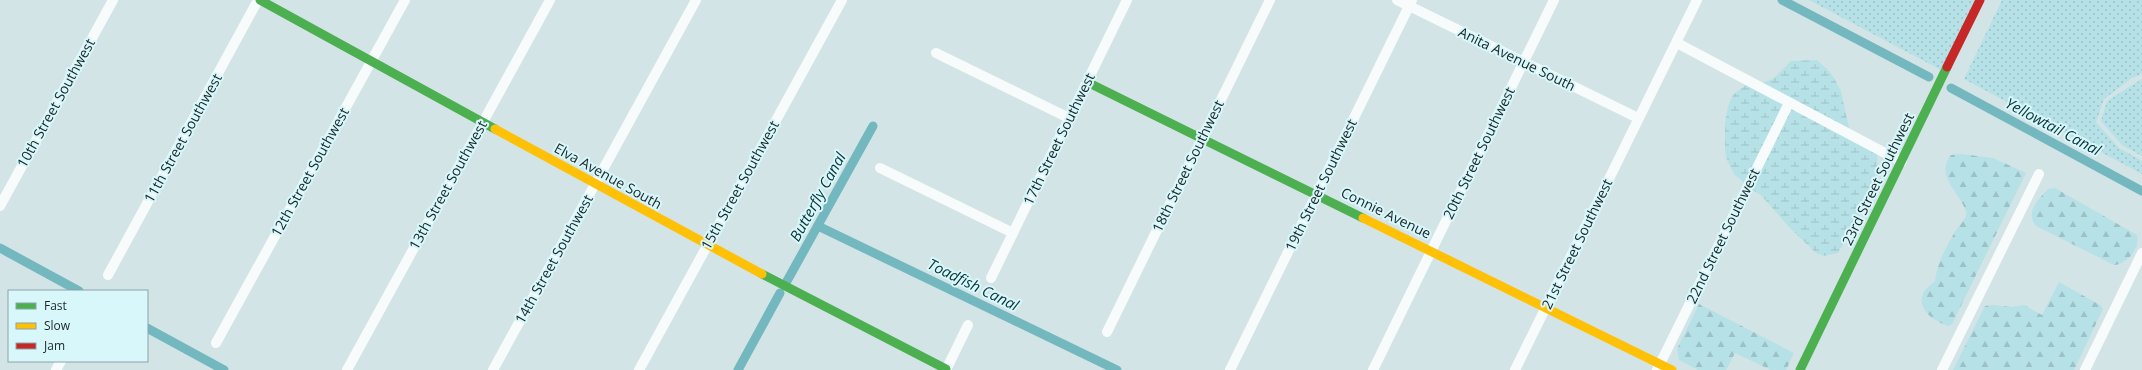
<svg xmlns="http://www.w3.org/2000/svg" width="2142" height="370" viewBox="0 0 2142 370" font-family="'Open Sans',sans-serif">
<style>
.grass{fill:url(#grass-dots)}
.forest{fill:url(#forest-firs)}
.wetland{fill:url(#wetland-marsh)}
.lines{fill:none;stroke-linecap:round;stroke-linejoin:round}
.canal{stroke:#73b7bf;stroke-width:9}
.street{stroke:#f8fbfb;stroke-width:10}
.fast{stroke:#4caf50;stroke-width:9}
.slow{stroke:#ffc107;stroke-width:9}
.jam{stroke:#c62828;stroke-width:9}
.labels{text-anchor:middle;stroke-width:4;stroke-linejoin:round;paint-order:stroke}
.street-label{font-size:14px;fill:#1a2628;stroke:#d8f7fb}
.water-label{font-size:15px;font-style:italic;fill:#073438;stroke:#d8f7fb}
</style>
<defs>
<pattern id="grass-dots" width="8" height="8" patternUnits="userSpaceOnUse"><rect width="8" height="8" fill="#b6e1e7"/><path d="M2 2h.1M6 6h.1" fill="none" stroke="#9cc1c6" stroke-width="1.8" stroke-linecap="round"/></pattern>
<pattern id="forest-firs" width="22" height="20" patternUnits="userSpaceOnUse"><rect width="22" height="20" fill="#b6e1e7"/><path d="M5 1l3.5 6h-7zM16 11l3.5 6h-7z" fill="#9cc1c6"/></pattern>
<pattern id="wetland-marsh" width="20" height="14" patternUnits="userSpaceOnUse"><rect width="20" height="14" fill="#b6e1e7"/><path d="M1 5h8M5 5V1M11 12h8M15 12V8" fill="none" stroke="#9cc1c6"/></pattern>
</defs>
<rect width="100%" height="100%" fill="#d2e4e6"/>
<g class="grass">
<path d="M1809,0h166l-34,70z"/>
<path d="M2002,0h140v74l-10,4 -28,21 -8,23 23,26 23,13v13l-178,-95z"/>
<path d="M2142,79v77l-20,-11 -21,-24 6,-20z"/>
</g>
<g class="forest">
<path d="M1961,154l32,4 33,15 -74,151 -3,2c-14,-4 -34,-17 -25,-34 2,-4 7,-7 11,-11 2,-18 12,-36 21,-51 4,-6 12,-12 10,-19 -5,-17 -32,-36 -15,-56z"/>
<path d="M2055,188l82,47c3,14 -10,29 -23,30l-78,-39c-11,-14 2,-26 12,-37z"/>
<path d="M2059,282l41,23 3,4 -29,61h-121l32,-64 7,-1 19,2 13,-2 18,10z"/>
<path d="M1699,304l95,49 -8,17h-15l-36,-17 -9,17h-28l-19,-10 -2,-11z"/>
</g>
<path class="wetland" d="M1817,60l14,13 10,18 8,37 19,14 9,9 1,27 -19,39 -21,36 -14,3 -8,-3 -26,-25 -29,-33 -10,-6 -17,-15 -7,-14 -2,-10v-27l3,-17 5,-11 13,-10 13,-1 14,-5 18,-18z"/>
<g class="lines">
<g class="canal">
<path d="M1782,0l147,77"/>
<path d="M1951,88l191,103"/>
<path d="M818,226l299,144"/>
<path d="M0,248l79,43"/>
<path d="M787,281l86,-155"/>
<path d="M147,328l77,42"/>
<path d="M738,370l42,-77"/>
</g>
<g class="street">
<path d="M1397,0l241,118"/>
<path d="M1677,43l225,119"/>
<path d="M936,53l133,65"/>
<path d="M880,168l133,65"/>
<path d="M0,206l113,-206"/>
<path d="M108,275l150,-275"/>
<path d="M991,278l136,-278"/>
<path d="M1107,332l163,-332"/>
<path d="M216,343l189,-343"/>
<path d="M56,370l5,-9"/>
<path d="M347,370l203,-370"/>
<path d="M493,370l203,-370"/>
<path d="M639,370l203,-370"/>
<path d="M946,370l22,-45"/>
<path d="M1230,370l182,-370"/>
<path d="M1373,370l181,-370"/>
<path d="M1515,370l182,-370"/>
<path d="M1657,370l132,-267"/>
<path d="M1942,370l97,-196"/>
<path d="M2085,370l57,-117"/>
</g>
<g class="fast">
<path d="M260,0l235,129"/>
<path d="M1087,82l276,136"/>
<path d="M762,274l184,95"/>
<path d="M1800,370l147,-303"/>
</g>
<g class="slow">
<path d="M495,129l267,145"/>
<path d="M1363,218l309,152"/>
</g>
<path class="jam" d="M1947,67l33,-67"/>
</g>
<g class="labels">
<g class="street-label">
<text transform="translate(1517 59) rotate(26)" y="5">Anita Avenue South</text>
<text transform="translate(56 103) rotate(-61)" y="5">10th Street Southwest</text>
<text transform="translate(183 138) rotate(-61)" y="5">11th Street Southwest</text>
<text transform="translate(1059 139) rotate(-64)" y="5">17th Street Southwest</text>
<text transform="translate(1479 153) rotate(-64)" y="5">20th Street Southwest</text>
<text transform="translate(1188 166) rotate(-64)" y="5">18th Street Southwest</text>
<text transform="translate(310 172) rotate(-61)" y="5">12th Street Southwest</text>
<text transform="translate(608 176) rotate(29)" y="5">Elva Avenue South</text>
<text transform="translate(1878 179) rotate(-64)" y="5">23rd Street Southwest</text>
<text transform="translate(448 185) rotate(-61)" y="5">13th Street Southwest</text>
<text transform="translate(740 185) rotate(-61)" y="5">15th Street Southwest</text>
<text transform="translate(1321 185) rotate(-64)" y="5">19th Street Southwest</text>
<text transform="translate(1386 213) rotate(26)" y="5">Connie Avenue</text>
<text transform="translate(1723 236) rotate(-64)" y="5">22nd Street Southwest</text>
<text transform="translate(1577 244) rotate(-64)" y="5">21st Street Southwest</text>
<text transform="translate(554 259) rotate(-61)" y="5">14th Street Southwest</text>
</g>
<g class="water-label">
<text transform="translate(2053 127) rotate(28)" y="5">Yellowtail Canal</text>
<text transform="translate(818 197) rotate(-61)" y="5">Butterfly Canal</text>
<text transform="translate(973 285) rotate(26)" y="5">Toadfish Canal</text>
</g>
</g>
<rect x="8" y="290" width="140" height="72" fill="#d8f7fb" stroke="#8ca3a7"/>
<rect x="16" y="303" width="20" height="6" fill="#4caf50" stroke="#8ca3a7"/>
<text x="44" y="310" font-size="12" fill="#1a2628">Fast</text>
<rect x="16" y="323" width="20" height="6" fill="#ffc107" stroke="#8ca3a7"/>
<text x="44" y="330" font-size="12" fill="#1a2628">Slow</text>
<rect x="16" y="343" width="20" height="6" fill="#c62828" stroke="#8ca3a7"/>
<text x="44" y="350" font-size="12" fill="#1a2628">Jam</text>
</svg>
